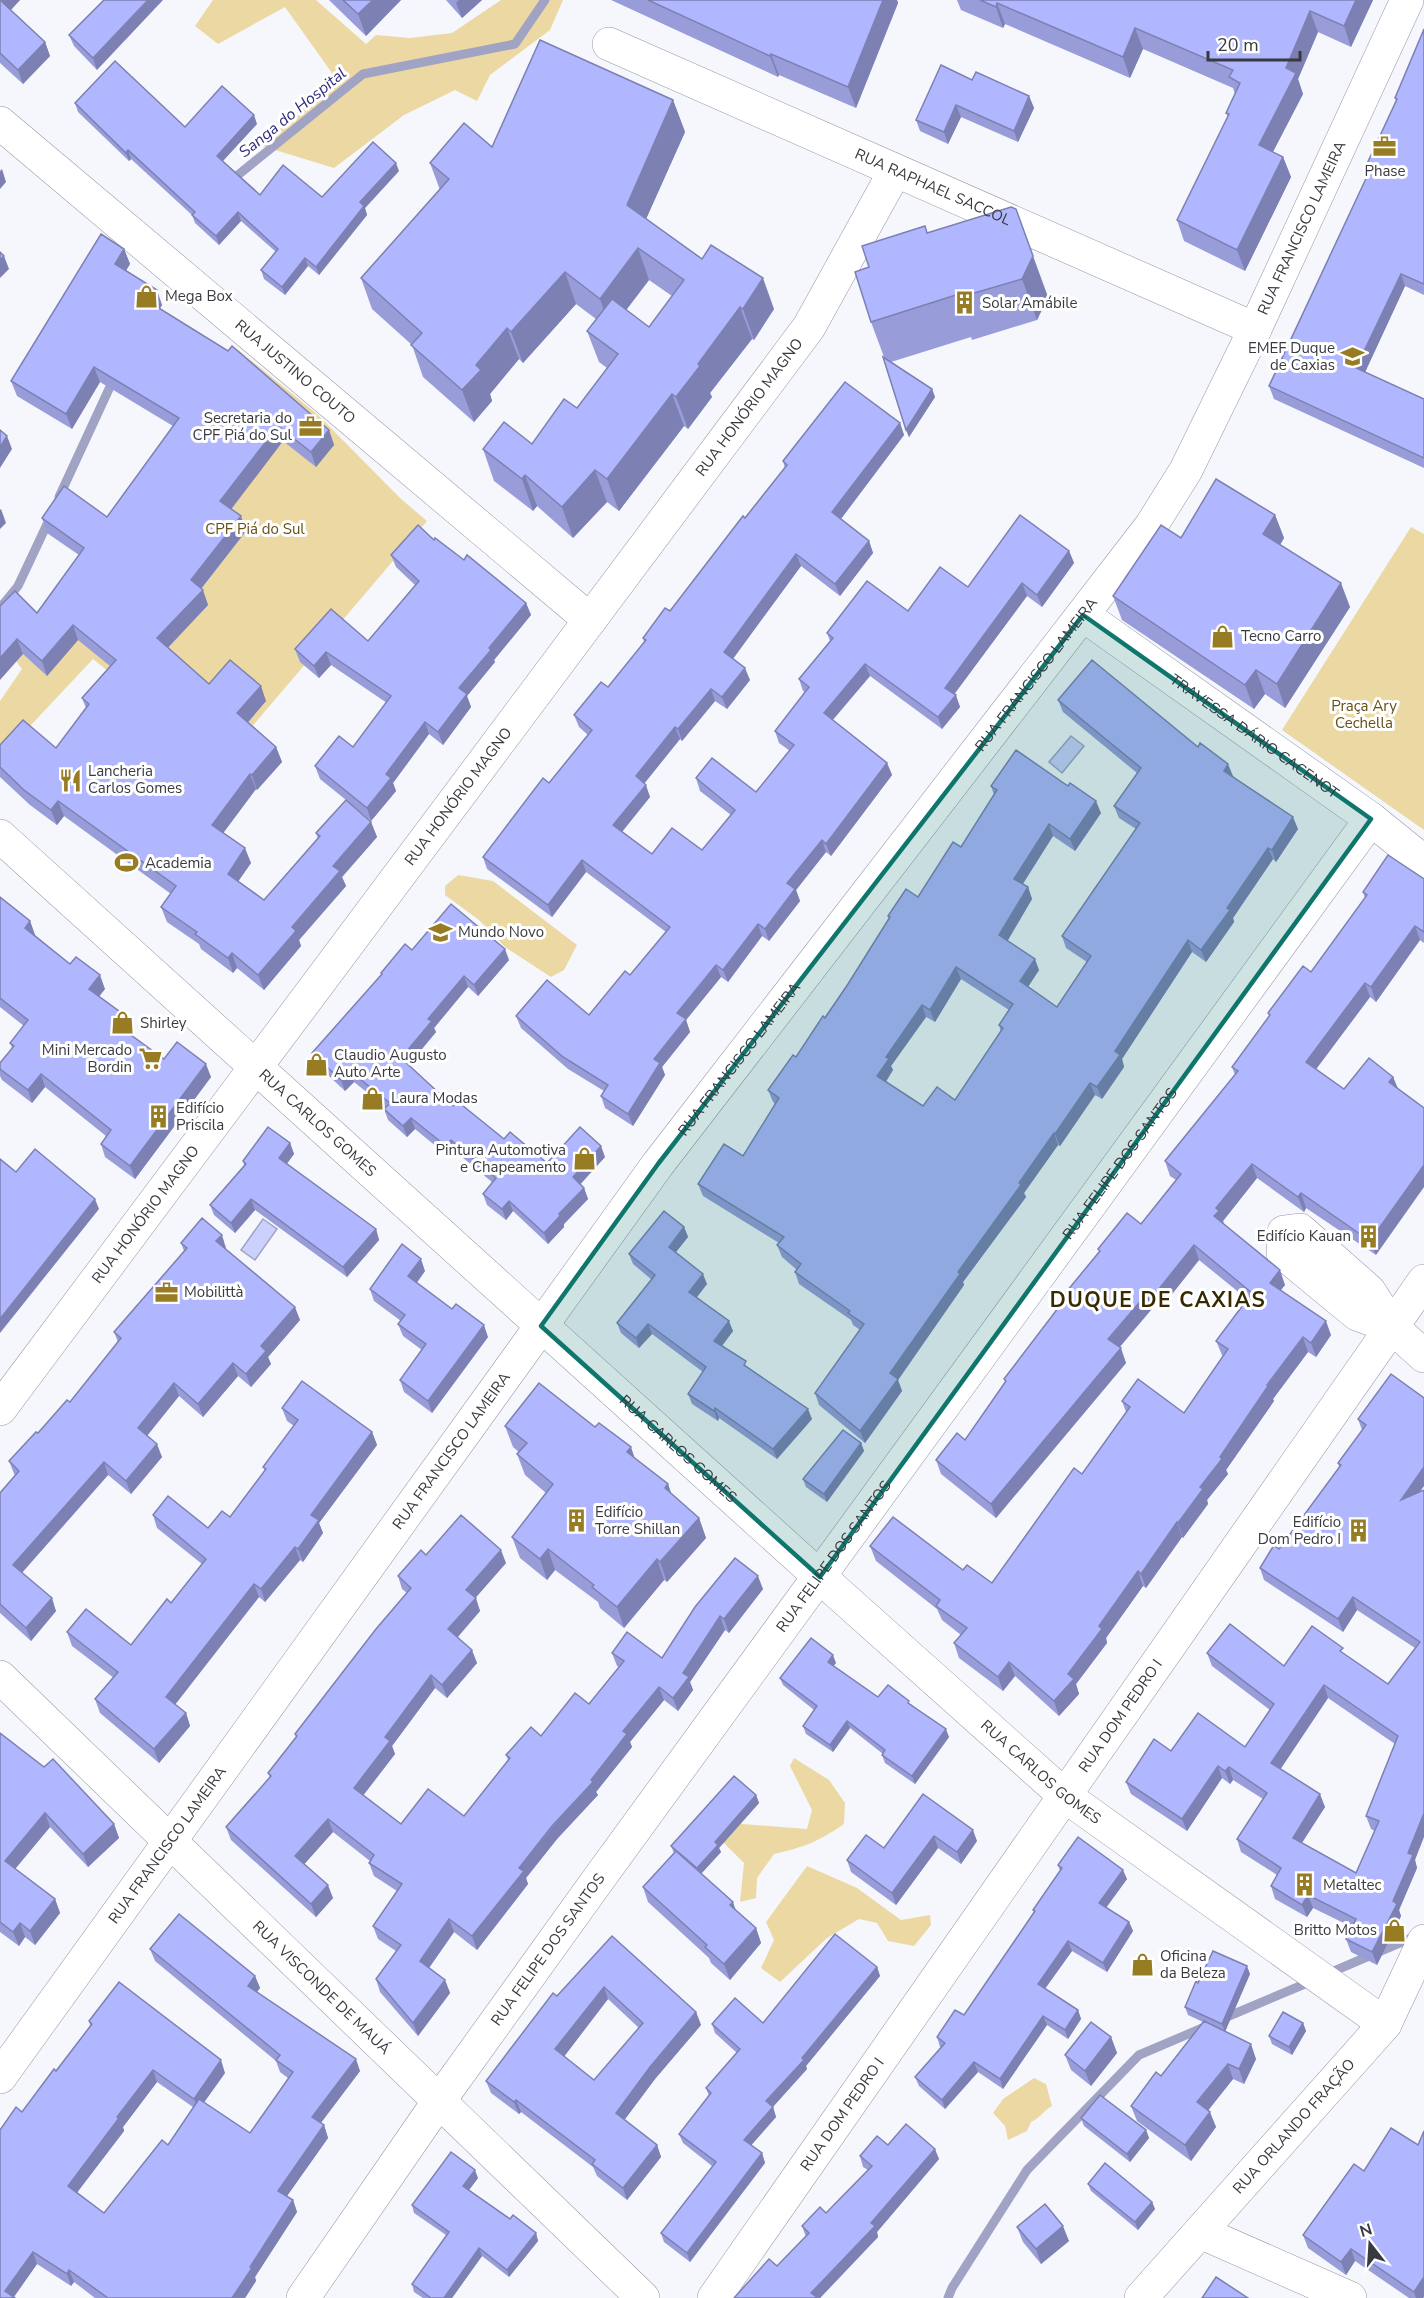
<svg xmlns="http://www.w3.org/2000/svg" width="1424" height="2298" viewBox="0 0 1424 2298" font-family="'Nunito Sans',sans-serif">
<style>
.green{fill:#ebd8a3}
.water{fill:#ccd0fc;stroke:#a0a3c4;stroke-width:1.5}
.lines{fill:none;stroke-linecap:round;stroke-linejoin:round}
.stream{stroke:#a0a3c4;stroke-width:9}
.minor-casing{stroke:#9597a4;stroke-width:34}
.tertiary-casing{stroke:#9597a4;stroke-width:34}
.minor{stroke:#fff;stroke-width:33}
.tertiary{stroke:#fff;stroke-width:33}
.wall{fill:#989dda;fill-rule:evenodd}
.shaded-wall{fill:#7c80b2}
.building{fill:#b1b7fe;stroke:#7c80b2;stroke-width:1.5;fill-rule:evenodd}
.marked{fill:#0f766e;fill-opacity:0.2;stroke:#0f766e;stroke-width:4.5;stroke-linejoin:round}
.labels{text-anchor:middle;stroke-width:6;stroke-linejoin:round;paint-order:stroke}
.poi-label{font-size:15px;fill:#393a40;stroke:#fff;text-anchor:start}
.street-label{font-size:15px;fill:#393a40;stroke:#fff}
.park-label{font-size:15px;fill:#635016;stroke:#fff}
.water-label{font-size:16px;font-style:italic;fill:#312c7c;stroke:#fff}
.district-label{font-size:21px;font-weight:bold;letter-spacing:1.5px;fill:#372a00;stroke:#fff}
</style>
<rect width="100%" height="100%" fill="#f6f7fd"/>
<g class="green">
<path d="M213,0h103l50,44 10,-9 34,3 42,-5 49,-33h62l-13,30 -60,45 -13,26 -22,-11 -51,25 -70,53 -72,-22 70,-73 -47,-66 -67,37 -23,-18z"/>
<path d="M232,345l85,69 84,85 26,22 -206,242 -128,-104 -93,99v-57l22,-32 -9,-12 32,-42z"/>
<path d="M1411,527l13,7v296l-142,-100z"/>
<path d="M458,875l35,6 84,64 -13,25 -13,7 -46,-30 -26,-27 -34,-25v-9z"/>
<path d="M794,1758l35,22 16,23 -1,21c-26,18 -40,23 -70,30l-17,24 -1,20 -16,4 4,-39 -29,-29 15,-11 77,6 5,-19 -22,-44z"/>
<path d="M807,1866l50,22 44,32 29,-5 1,10 -17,21 -26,-5 -11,-18 -18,-4 -32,19 -47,44 -19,-14 13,-28 -8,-18z"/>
<path d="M1034,2078l12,6 6,22c-9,5 -12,12 -21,16l-4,9 -19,9 -3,-14 -12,-13 10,-14z"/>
</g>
<g class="water">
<path d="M1071,736l13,10 -22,27 -13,-11z"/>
<path d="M263,1219l14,10 -22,31 -14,-10z"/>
</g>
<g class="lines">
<g class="stream">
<path d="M228,183l135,-109 152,-30 30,-44"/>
<path d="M59,497l56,-121"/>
<path d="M0,608l18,-22 32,-68"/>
<path d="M1327,1974l89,-38"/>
<path d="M1222,2019l90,-38"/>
<path d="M948,2298l4,-10 75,-118 112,-115 68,-29"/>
</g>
<defs>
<g id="minor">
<path id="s1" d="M609,44l646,285"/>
<path id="s2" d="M0,123l590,497"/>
<path id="s3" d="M1083,615l288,204 53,43"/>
<path d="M1392,1327l-35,-13 -74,-61 1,-21 16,-2 69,61 23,36 32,29"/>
<path id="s4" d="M0,1409l809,-1082 86,-156"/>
<path id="s5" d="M0,1677l643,621"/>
<path id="s6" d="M0,2077l658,-913 493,-638 35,-56 69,-141 152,-329"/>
<path d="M1200,2232l150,66"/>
<path id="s7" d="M303,2298l136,-197 161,-224 771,-1058"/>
<path id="s8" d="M714,2298l710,-1017"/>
</g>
<g id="tertiary">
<path id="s9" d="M0,836l820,741 245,219 320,228"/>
<path id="s10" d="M1141,2298l244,-274 39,-83"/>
</g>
</defs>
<use href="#minor" class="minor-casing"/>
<use href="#tertiary" class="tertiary-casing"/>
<use href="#minor" class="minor"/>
<use href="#tertiary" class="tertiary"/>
</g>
<g class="wall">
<path d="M0,0h20l-9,10 34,32 5,14 -27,28 -23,-21z"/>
<path d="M104,0l-7,70 -23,-24 -5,-11z"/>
<path d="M329,0h72l-35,36z"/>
<path d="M446,0h36l-20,18z"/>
<path d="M611,0h286l1,3 -42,105 -77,-33 -1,2z"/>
<path d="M957,0h416l-22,47 -33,-15 -20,47 5,15 -30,58 10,5 8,20 -46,94 -61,-30 -7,-21 51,-103 -2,-4 9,-19 -2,-6 -90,-39 -13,29 -125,-54 -2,4 -42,-18z"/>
<path d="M1424,29v266l-19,-9 -40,86 59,27v69l-150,-69 -5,-13 99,-211 -3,-7 31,-67 -1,-3z"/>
<path d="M972,80l57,16 5,12 -16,34 -57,-25 -13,27 -28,-13 -4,-11z"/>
<path d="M673,100l12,32 -39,87 128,90 -20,31 -2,-1 -42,54 2,4 -24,32 -4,-3 -65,85 -12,-9 -34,36 -36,-32 -4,5 -39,-30 -11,-32 49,-5 45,-36 30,-40 -8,-6 -12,-31 9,-12 -20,-15 -53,59 -4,-4 -29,35 2,7 -18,21 -51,-45 -11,-32 -40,-36 -11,-31 79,-88 -10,-27zM649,280l23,16 -23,31 -23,-17z"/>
<path d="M75,103l110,24 72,-3 -34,37 37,34 62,2 77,-26 -34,37 2,7 -48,60 -11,-9 -23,29 -21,-16 -3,-9 15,-18 -35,-31 -22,24 -24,-22 -3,-8 -61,-56 -2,2 -51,-49z"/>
<path d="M1011,207l37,90 -11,23 -65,20 -1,-3 -80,25 41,27 3,8 -26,40 -25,-80 -13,-35 -2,-55 59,-34z"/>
<path d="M124,249l6,15 -4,6 36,35 -2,4 169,121 5,15 -18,22 -33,-26 -52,68 15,22 -45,58 7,16 -40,42 41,37 57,17 -18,21 28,25 6,15 -25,28 -1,-1 -33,44 28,30 -13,18 26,19 54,-61 -2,-6 30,-33 -26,-21 -5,-13 38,-19 34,-44 -56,-38 -12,13 -19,-16 -5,-13 73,-8 47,-56 -19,-18 -5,-12 43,-15 92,63 5,12 -37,45 1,2 -28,34 4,11 -28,38 -14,-11 -36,49 3,8 -25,30 -23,-19 23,20 6,15 -35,40 4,9 -47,54 2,6 -37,44 -27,-22 -4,5 -32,-24 -2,-5 -32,-22 -6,-15 10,-13 -107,-78 -7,9 -27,-20 -30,-28v-32l56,3 30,-40 -4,-10 28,-32 -32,-26 -31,36 -24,-22 -23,-48 37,7 42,-58 -32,-22 -5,-15 65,-1 66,-91 -73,-44 -28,47 -55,-33 -6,-15z"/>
<path d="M900,423l4,12 -63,84 28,22 4,12 -33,43 -39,-30 -68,93 17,21 -23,29 -12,-8 -33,40 -2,-2 -36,44 6,14 -28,34 30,23 50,-4 29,-35 -31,-24 -4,-13 60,14 34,-41 -11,-8 -4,-12 30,-39 -2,-1 -4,-12 31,-38 -3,-8 81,-22 60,-24 101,-36 5,12 -32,44 -15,-11 -73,98 6,13 -18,22 -72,-53 -37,44 54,43 5,12 -61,81 -5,-4 -30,38 4,11 -31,40 -7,-5 -34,46 -7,-5 -35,43 4,12 -28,35 3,8 -32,51 -28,-18 -4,-12 3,-5 -36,-22 -47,-41 -5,-12 73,-1 41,-40 36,-43 -80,-60 -34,45 -65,-48 -4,-12 66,-74 39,-48 -9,-8 -5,-12 34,-28 36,-45 -1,-4 27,-27 115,-143 -2,-7z"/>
<path d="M1275,515l9,23 -4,7 70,62 -65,101 -20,-14 -11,15 -132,-89 -9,-24 68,-58z"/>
<path d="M1058,700l175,76 65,53 -22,33 -3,-3 -40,59 1,4 -28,40 -14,-10 -70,107 2,8 -22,32 -7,-4 -35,51 -2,-1 -34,48 2,4 -63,85 1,3 -66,95 4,11 -37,52 -46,-38 -4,-12 45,-63 -7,-5 -2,-5 -52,-36 -4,-12 2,-2 -15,-13 -5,-12 2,-2 -76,-47 -5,-12 45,-28 32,-52 -2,-2 -5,-12 28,-33 52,-73 41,-65 -1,-3 30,-19 43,-50 33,-52 -3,-9 110,27 -26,38 -22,-15 -30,48 5,3 4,12 -25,42 32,29 -11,17 29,20 30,-45 -21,-14 -4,-12 74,-107 -17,-11 -5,-12 23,-33 -74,-61zM961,979l48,31 -10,15 2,7 -46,68 -32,6 -37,-24 7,-12 -2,-4 35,-49 9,5z"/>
<path d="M1424,879v64l-4,-3 -44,62 -6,-5 -54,72 28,20 49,-12 4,11 -21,167 -70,-47 -2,4 -47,-34 -34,43 1,3 61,61 -4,5 50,45 -15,22 -8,-5 -35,47 1,2 -48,69 2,4 -21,26 1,4 -25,34 -1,-1 -36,51 -3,-2 -37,52 1,5 -31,41 3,10 -20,22 -44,-40 -12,15 -44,-33 -5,-15 7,-8 -19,-15 -5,-11 -61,-48 -6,-15 93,24 29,13 90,-109 44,-62 -4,-11 62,12 39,-57 -1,-1 -6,-14 31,-42 -48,-39 -38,48 -5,-4 -37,43 7,16 -130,155 -55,-44 -5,-14 29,-20 40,-58 -1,-3 59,-78 -1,-4 37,-45 -1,-3 43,-25 35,-44 -6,-4 -5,-15 70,-86 -3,-8 37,-51 -1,-3 43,-41 54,-74 -2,-6z"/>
<path d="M0,897l30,24 5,14 35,29 35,25 -6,7 33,35 -3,3 35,25 47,18 -76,102 -30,-22 -4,-13 5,-8 -61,-49 -13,16 -30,-23 -2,-4v-13l12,-15 -2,-5 14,-17 -24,-19z"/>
<path d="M412,950l97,10 -31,36 -10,-9 -34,41 2,4 -27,33 44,41 51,33 43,24 58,-6 -25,27 4,4 4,11 -24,25v3l-16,17 -35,-33 -7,9 -19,-15 -4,-11 10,-11 -38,-32 -6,6 -34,-28 -8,8 -19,-17 -4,-11 1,-2 -31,-25 -9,9 -29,-27 -4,-11 69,-78v-2z"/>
<path d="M290,1143l4,11 -7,10 89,65 3,11 -32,37 -92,-67 -20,23 -21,-18 -4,-10 34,-40 -1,-4z"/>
<path d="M684,1227l4,10 -12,15 31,32 -10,13 36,34 -11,15 90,73 -35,40 -58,-41 -1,3 -26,-17 -4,-10 15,-22 -51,-38 -13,14 -18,-15 -4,-10 35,-43 -19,-16 -4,-10z"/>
<path d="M181,1243l45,5v1l74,71 -32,37 3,7 -20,23 -13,-11 -35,41 -24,-21 -32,39 15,22 -31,37 -23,-19 -86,98 34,38 -25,30 -31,-28v-120l15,-17 -6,-15 61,-59 48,-60 -4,-10 70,-81z"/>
<path d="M425,1271l-8,12 71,54 -56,76 -28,-21 -4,-12 22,-30 -19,-14 -5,-12 3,-3 -27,-20 -4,-12z"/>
<path d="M1424,1398v88l-4,5 4,-1 -9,370 2,8 -18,42 2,6 -24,49 -26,-13 -5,-13 6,-12 -39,-19 -6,9 -32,-18 -4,-13 6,-11 -36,-23 -4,-13 26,-40 -30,-19 -3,4 -8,-6 -35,53 -56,-37 -5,-12 45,-31 74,-4 25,-37 -58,-44 -5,-13 77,13 61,-11 43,29 27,-36 -58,-38 -14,22 -79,-52 -4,-12 19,-19 60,-82 -1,-4 24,-33 -4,-11zM1328,1698l67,46 -29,72 5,13 4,2 -19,42 -54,-30 23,-36 -45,-38z"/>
<path d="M282,1408l90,24 5,13 -58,78 4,10 -20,29 -3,-2 -35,42 -6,-5 -84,107 11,9 4,13 -31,37 -59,-50 -5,-14 19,-21 -42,-32 -5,-14 64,13 40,-42 31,-39 -45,-36 -4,-13 55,13 22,-11 35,-46 -2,-4 31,-41 -7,-5z"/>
<path d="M505,1426l130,33 33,25 3,9 28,25 7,20 -39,44 -3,-2 -40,48 -24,-20 -2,-6 -43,-32 -8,10 -27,-22 -8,-21 34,-44 -21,-18 -8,-21 2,-2 -6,-5z"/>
<path d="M861,1443l3,8 -37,51 -21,-15 -3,-8z"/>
<path d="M426,1555l80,8 -31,35 5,13 -22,26 19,26 -30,35 -12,-10 -43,58 3,8 -32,41 38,29 63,-8 44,-56 -2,-5 35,-19 48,-32 30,-37 -2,-1 -5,-13 50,5 33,-51 68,-18 -34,44 -4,-3 -35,52 3,8 -15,21 -14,-11 -34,42 2,5 -36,45 2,3 -41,44 -31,39 2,6 -51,66 -23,-18 -25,36 16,12 5,13 -32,43 -38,-44 -4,-13 20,-28 -18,-12 -5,-13 24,-35 -23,-15 -5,-13 1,-2 -37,-29 -29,32 29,34 -17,19 -85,-77 -5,-13 44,-49 -2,-5 28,-36 -1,-3 112,-141 -5,-4 -4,-13z"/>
<path d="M836,1663l-3,3 45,31 33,7 38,33 -34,47 -30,-21 -3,-8 1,-1 -33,-26 -17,24 -27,-18 -3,-8 11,-16 -31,-25 -3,-7z"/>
<path d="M0,1733l114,91 5,14 -31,29 -38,-40 -35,42 40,30 5,14 -25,32 -10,-8 -6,9 -19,-14z"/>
<path d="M923,1794l54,47 -16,23 -23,-16 -42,57 -45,-33 -4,-12 37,-12z"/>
<path d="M756,1795l3,8 -40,45 2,4 -20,22 35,36 20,18 5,15 -31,37 -19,-17 -2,-5 -61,-56 -5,-15 31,-34 -3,-7z"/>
<path d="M1058,1865l69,14 -21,29 23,14 4,9 -26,41 -35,-21 -27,38 33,21 3,9 -13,20 -21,-14 -44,64 -25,-17 -33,37 -26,-23 -4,-9 26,-29 -1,-1 -3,-10 27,-22 70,-103 -1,-2 27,-39z"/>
<path d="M612,1936l84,76 5,13 -46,54 -31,41 33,25 4,12 -34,43 -30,-24 -4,-9 -72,-55 -2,2 -28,-21 -5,-12 71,-85zM608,1999l31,29 -45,52 -30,-24z"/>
<path d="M150,1949l105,27 5,12 -3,4 103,79 -39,52 3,2 4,13 -41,58 6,4 4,12 -42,65 1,4 -11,17h-150l-21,-16 -3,4 -34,-22 -23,33 -14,1 22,-186 34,-41 34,-45 -1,-5 136,52 -21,29 46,31 38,-55 -8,-6 -4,-11 -121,-100zM157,2082l36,25 -25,38 -64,68 -27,-21 47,-61 -1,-4z"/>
<path d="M877,1967l3,9 -74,90 1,3 -34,38 3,10 -25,28 11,8 3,10 -75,99 -26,-20 -3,-9 51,-67 -29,-23 -4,-9 30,-38 -3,-8 31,-35 -22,-20 -3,-9 51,-1z"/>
<path d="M1250,1974l-25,57 31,28 -12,25 -11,-5 -25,31 8,17 -25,34 -54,-40 -6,-15 30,-30 42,-54 -15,-7 -3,-8 13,-24z"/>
<path d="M1303,2023l3,8 -14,24 -20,-11 -3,-8z"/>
<path d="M1111,2037l6,16 -26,33 -20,-16 -6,-15z"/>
<path d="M1081,2118l65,12 3,8 -19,24 -46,-36z"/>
<path d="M888,2145l51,14 -62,73 1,5 -58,61h-86l43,-32 29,-29 -4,-11 24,-13 42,-43 -5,-3 -3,-11z"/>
<path d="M1354,2164l69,134h-14l-54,-37 -9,14 -38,-27 -5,-13z"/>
<path d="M478,2178l-9,12 41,29 26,14 2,8 -29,36 -27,-21 -30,42h-29l-9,-6 -2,-8 34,-49 -32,-22 -2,-8z"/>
<path d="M1088,2184l64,18 3,7 -17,21 -47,-39z"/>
<path d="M1017,2227l52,14 -28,23 -18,-22z"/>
</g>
<g class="shaded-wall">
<path d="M2,0h18l-14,15 -5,-14z"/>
<path d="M148,0h15l-66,70 -4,-12z"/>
<path d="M373,0h28l-35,36 -8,-22z"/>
<path d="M459,0h23l-20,18 -6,-15z"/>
<path d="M883,0h14l1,3 -42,105 -8,-21z"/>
<path d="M1356,0h17l-22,47 -7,-21z"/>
<path d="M997,3l8,21 -2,4 -7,-21z"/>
<path d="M1310,11l8,21 -20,47 5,15 -37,71 -7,-20 27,-77z"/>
<path d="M1135,28l8,21 -13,29 -7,-21z"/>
<path d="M45,42l5,14 -27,28 -5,-14z"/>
<path d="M771,54l8,21 -1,2 -8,-21z"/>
<path d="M1029,96l5,12 -16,34 -4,-11z"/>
<path d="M673,100l12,32 -47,105 -11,-32z"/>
<path d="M956,105l5,12 -13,27 -4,-12z"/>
<path d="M254,115l3,9 -37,40 -3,-8z"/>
<path d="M128,150l3,9 -2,2 -3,-8z"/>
<path d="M1283,157l8,20 -46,94 -8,-21z"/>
<path d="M396,163l3,8 -34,37 2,7 -48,60 -3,-8 44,-65z"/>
<path d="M2,169l4,13 -6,7v-18z"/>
<path d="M1016,209l32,88 -11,23 -15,-41z"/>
<path d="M238,212l3,9 -22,24 -3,-9z"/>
<path d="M638,248l11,32 -38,50 -11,-31z"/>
<path d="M124,249l6,15 -9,15 -6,-15z"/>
<path d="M4,256l5,13 -9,9v-18z"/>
<path d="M305,258l3,8 -23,29 -3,-8z"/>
<path d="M565,272l11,32 -53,59 -12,-31z"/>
<path d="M1401,274l4,12 -44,95 -5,-13z"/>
<path d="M763,278l11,31 -20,31 -11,-31z"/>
<path d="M157,290l5,15 -8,12 -5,-15z"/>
<path d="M740,307l12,32 -42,54 2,4 -24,32 -12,-32 22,-33z"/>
<path d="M507,328l12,31 -29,35 2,7 -18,21 -12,-32 14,-25z"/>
<path d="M94,367l6,15 -28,47 -6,-15z"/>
<path d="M932,389l3,8 -26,40 -3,-7z"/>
<path d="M672,394l12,32 -65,85 -12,-32z"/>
<path d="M900,423l4,12 -67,89 -5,-12z"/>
<path d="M278,426l5,15 -57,75 -6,-15z"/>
<path d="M329,430l5,15 -18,22 -5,-15z"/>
<path d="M7,436l5,13 -12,19v-21z"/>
<path d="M595,470l12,32 -34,36 -11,-31z"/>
<path d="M525,475l12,31 -4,5 -11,-32z"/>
<path d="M1,509l5,14 -6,6v-19z"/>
<path d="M1275,515l9,23 -12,20 -9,-24z"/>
<path d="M241,516l5,15 -50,64 -5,-15z"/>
<path d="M869,541l4,12 -33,43 -5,-12z"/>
<path d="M1069,551l5,12 -32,44 -5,-12z"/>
<path d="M796,554l5,12 -72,98 -5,-12z"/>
<path d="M1022,583l5,13 -77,104 -5,-12z"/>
<path d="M1341,583l9,24 -65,101 -8,-24z"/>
<path d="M203,590l5,15 -45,48 -6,-15z"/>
<path d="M526,603l5,12 -37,45 1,2 -28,34 4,11 -28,38 -5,-13 21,-44 30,-40z"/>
<path d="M73,625l5,15 -31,36 -5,-15z"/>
<path d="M17,639l6,15 -23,26v-22z"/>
<path d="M326,652l5,13 -12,13 -5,-12z"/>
<path d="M865,664l5,12 -42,49 -4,-12z"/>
<path d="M745,668l5,12 -23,29 -5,-12z"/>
<path d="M1256,670l9,24 -11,15 -9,-24z"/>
<path d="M261,686l5,15 -23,27 -6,-15z"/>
<path d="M711,689l4,12 -33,40 -4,-12z"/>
<path d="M956,695l4,12 -18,22 -4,-12z"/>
<path d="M425,722l4,12 -36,49 3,8 -25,30 -4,-13 19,-34z"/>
<path d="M675,727l5,12 -40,50 -4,-13z"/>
<path d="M276,747l6,15 -25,28 -5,-15z"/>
<path d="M887,763l5,12 -61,81 -5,-12z"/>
<path d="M1228,764l5,12 -5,7 -4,-12z"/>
<path d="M250,774l6,15 -38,51 -6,-15z"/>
<path d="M646,785l4,12 -32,40 -5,-12z"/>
<path d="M58,801l6,15 -7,9 -6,-15z"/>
<path d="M1096,801l5,12 -26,38 -5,-12z"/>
<path d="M1293,817l5,12 -22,33 -4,-12z"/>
<path d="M371,822l6,15 -35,40 4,9 -47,54 2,6 -37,44 -6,-15 75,-109z"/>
<path d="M1049,824l4,12 -35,55 -4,-12z"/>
<path d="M822,840l4,12 -30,38 4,11 -31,40 -4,-12 22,-46z"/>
<path d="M245,848l6,15 -18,26 -5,-15z"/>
<path d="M1268,848l5,11 -40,59 1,4 -28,40 -5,-12 26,-42z"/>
<path d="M582,860l4,12 -34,45 -4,-12z"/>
<path d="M1028,887l4,12 -28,48 -5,-12z"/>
<path d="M30,921l5,14 -5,6 -5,-13z"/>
<path d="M758,924l4,12 -34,46 -5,-12z"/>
<path d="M1415,926l5,14 -44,62 -5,-15z"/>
<path d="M1188,940l4,12 -70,107 2,8 -22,32 -5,-12 18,-36z"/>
<path d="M505,949l4,11 -31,36 -4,-11z"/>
<path d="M232,953l5,15 -4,5 -5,-15z"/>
<path d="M1035,959l4,11 -15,23 -4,-12z"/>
<path d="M716,965l5,12 -35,43 4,12 -28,35 3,8 -32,51 -5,-12 26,-55 23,-46z"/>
<path d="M956,967l5,12 -26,43 -5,-12z"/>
<path d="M100,975l5,14 -11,14 -5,-14z"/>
<path d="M464,976l4,11 -34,41 2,4 -31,37 -4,-11 27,-39z"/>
<path d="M1365,983l5,14 -59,79 -5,-14z"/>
<path d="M922,1005l4,12 -35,49 2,4 -12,18 -4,-12 9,-19z"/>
<path d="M127,1017l5,14 -7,9 -5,-13z"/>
<path d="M206,1064l5,13 -76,102 -5,-13z"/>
<path d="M350,1071l4,11 -9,9 -4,-11z"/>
<path d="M41,1074l4,13 -13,16 -4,-13z"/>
<path d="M1393,1077l6,14 -10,-9z"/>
<path d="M1090,1083l5,12 -35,51 -5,-12z"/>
<path d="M411,1118l4,11 -8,8 -4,-11z"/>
<path d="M1054,1133l4,12 -34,48 2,4 -63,85 1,3 -66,95 4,11 -37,52 -5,-12 30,-58 68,-101z"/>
<path d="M451,1140l4,11 -6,6 -3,-11z"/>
<path d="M290,1143l4,11 -11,14 -4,-10z"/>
<path d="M601,1146l4,11 -28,31 -4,-11z"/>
<path d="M1252,1164l5,14 -34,43 1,4 -10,-9 2,-8z"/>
<path d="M1424,1165v22l-48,68 -6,-14z"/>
<path d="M584,1188l4,11 -24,25v3l-16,17 -4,-11 15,-19z"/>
<path d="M1301,1193l5,15 -2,4 -6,-15z"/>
<path d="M95,1199l4,10 -99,124v-14z"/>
<path d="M251,1199l4,11 -20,23 -4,-10z"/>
<path d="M509,1201l4,10 -7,9 -4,-11z"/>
<path d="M684,1227l4,10 -16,20 -3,-10z"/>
<path d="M376,1229l3,11 -32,37 -4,-10z"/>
<path d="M222,1235l4,13 -5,6 -5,-13z"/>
<path d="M1194,1245l5,15 -38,48 -6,-14z"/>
<path d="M421,1259l4,12 -13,17 -4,-12z"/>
<path d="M1280,1270l5,15 -10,12 -5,-14z"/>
<path d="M703,1274l4,10 -14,18 -4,-10z"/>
<path d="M1150,1290l6,14 -42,50 -6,-15z"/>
<path d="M295,1307l5,13 -32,37 3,7 -20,23 -5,-13 15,-28z"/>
<path d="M729,1321l4,10 -15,20 -4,-10z"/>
<path d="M1326,1321l5,14 -15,22 -5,-14z"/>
<path d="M648,1324l4,10 -13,14 -3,-10z"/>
<path d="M484,1325l4,12 -56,76 -4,-12z"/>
<path d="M1303,1337l5,15 -35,47 1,2 -48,69 2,4 -21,26 1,4 -25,34 -5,-15 22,-36 67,-102z"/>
<path d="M1121,1348l5,15 -130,155 -5,-14z"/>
<path d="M233,1363l5,13 -35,41 -5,-13z"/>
<path d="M174,1383l5,13 -36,45 -5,-13z"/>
<path d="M715,1408l4,10 -1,3 -4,-10z"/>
<path d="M808,1409l4,10 -35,40 -4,-10z"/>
<path d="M372,1432l5,13 -58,78 4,10 -20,29 -5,-13 13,-34z"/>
<path d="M861,1443l3,8 -37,51 -3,-8z"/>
<path d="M157,1444l5,13 -31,37 -5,-13z"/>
<path d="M631,1447l7,21 -11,-16z"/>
<path d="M104,1462l4,13 -91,103 -4,-13z"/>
<path d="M1424,1467v19l-19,26 -4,-12z"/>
<path d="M668,1484l7,21 -10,-17z"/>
<path d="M699,1518l7,20 -39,44 -7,-20z"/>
<path d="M1177,1522l5,15 -36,51 -5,-14z"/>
<path d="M295,1547l5,13 -35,42 -4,-13z"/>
<path d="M548,1549l7,21 -8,10 -7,-21z"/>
<path d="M501,1550l5,13 -35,40 -5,-13z"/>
<path d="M657,1559l7,21 -40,48 -7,-21z"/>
<path d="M1138,1571l5,15 -37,52 1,5 -31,41 3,10 -20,22 -5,-15 14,-27 31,-48z"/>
<path d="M758,1576l5,13 -34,44 -5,-14z"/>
<path d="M254,1584l5,13 -88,113 -5,-13z"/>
<path d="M1353,1597l4,13 -14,22 -5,-13z"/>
<path d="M52,1598l4,13 -25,30 -5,-13z"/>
<path d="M476,1598l4,13 -27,31 -5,-13z"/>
<path d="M720,1616l5,14 -35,52 3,8 -15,21 -5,-13 10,-25z"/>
<path d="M472,1650l5,13 -30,35 -5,-13z"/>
<path d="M833,1655l3,8 -6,7 -2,-8z"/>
<path d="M1009,1662l6,14 -12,15 -5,-14z"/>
<path d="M431,1675l4,13 -43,58 3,8 -36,47 -5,-13 31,-51z"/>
<path d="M1324,1685l4,13 -52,78 -5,-13z"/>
<path d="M659,1687l5,13 -34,42 2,5 -36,45 2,3 -41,44 -31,39 2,6 -51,66 -5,-14 47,-68 72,-88 32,-49z"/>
<path d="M186,1713l4,13 -31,37 -5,-14z"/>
<path d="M847,1721l3,7 -17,24 -3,-7z"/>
<path d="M946,1729l3,8 -34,47 -3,-8z"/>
<path d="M1218,1766l4,12 -35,53 -5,-12z"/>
<path d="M1229,1767l4,13 -3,4 -5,-13z"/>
<path d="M1320,1794l5,13 -28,43 -4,-12z"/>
<path d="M756,1795l3,8 -40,45 2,4 -22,24 -2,-8 18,-26z"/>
<path d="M45,1813l5,14 -40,48 -5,-14z"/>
<path d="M1424,1813v24l-9,23 2,8 -18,42 2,6 -24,49 -5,-13 21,-51 15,-48z"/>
<path d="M328,1819l5,13 -33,37 -5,-13z"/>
<path d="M114,1824l5,14 -31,29 -5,-13z"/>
<path d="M973,1830l4,11 -16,23 -4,-12z"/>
<path d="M934,1836l4,12 -42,57 -4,-12z"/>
<path d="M1123,1870l4,9 -25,34 -3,-10z"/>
<path d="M328,1885l5,13 -17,19 -5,-13z"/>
<path d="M1308,1895l5,13 -6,9 -5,-12z"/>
<path d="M55,1899l5,14 -25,32 -5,-14z"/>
<path d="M733,1902l5,15 -8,-12z"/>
<path d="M449,1919l5,13 -30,43 -4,-14z"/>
<path d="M1129,1922l4,9 -26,41 -4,-9z"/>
<path d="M20,1923l5,14 -6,9 -6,-14z"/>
<path d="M756,1928l5,15 -31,37 -6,-16z"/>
<path d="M1068,1941l4,10 -31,43 -3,-10z"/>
<path d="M1247,1966l3,8 -25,58 -3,-8z"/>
<path d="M877,1967l3,9 -74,90 1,3 -38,42 -3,-10z"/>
<path d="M255,1976l5,12 -8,10 -4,-12z"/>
<path d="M445,1980l5,13 -32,43 -5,-13z"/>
<path d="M604,1987l4,12 -48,63 -5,-13z"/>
<path d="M1078,2010l3,9 -13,20 -3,-9z"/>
<path d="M696,2012l5,13 -46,54 -35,47 -4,-13 34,-46z"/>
<path d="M1043,2016l4,9 -44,64 -3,-10z"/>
<path d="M1303,2023l3,8 -14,24 -3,-8z"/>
<path d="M1111,2037l6,16 -26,33 -6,-15z"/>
<path d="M1251,2044l5,15 -12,25 -5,-15z"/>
<path d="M356,2059l4,12 -44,58 -4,-12z"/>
<path d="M221,2060l4,13 -27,38 -4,-12z"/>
<path d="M974,2062l4,10 -33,37 -3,-9z"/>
<path d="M1228,2064l5,15 -30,38 -6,-15z"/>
<path d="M153,2070l4,12 -34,45 1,4 -51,67 -5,-12 49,-69z"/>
<path d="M516,2100l5,12 -2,2 -5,-12z"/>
<path d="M773,2107l3,10 -29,33 -3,-10z"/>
<path d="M1210,2112l6,15 -25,34 -6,-16z"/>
<path d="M324,2125l4,13 -46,65 -4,-12z"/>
<path d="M1146,2130l3,8 -19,24 -3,-8z"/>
<path d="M657,2145l4,12 -34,43 -4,-12z"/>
<path d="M935,2149l4,10 -62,73 1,5 -58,61h-7l-2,-5z"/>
<path d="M762,2153l3,10 -75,99 -3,-9z"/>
<path d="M475,2170l3,8 -12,16 -3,-8z"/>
<path d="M293,2200l4,12 -42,65 1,4 -11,17h-13l18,-31z"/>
<path d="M1152,2202l3,7 -17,21 -3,-8z"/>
<path d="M1063,2226l6,15 -28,23 -5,-15z"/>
<path d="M536,2233l2,8 -29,36 -2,-7z"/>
<path d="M479,2248l3,8 -30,42h-8z"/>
<path d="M1351,2249l4,12 -9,14 -5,-13z"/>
<path d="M33,2252l4,12 -24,34 -8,-7z"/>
<path d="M69,2270l5,12 -3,4 -4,-12z"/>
<path d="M1424,2277v20l-1,1h-7l-2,-6z"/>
</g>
<g class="building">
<path d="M0,0h2l-1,1 44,41 -27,28 -18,-17z"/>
<path d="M104,0h44l-55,58 -24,-23z"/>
<path d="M343,0h30l-15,14z"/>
<path d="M648,0h235l-35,87 -77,-33 -1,2z"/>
<path d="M980,0h376l-12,26 -34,-15 -24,57 10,5 -37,72 24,12 -46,93 -60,-30 52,-106 -3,-1 14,-30 -11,-6 4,-7 -98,-42 -12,29 -126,-54 -1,4z"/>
<path d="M1424,29v255l-23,-10 -45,94 68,31v59l-155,-72 101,-216 -5,-2 32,-69 -2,-1z"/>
<path d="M540,40l133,60 -46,105 75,54 9,-14 52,33 -20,31 -3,-2 -42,57 2,2 -24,31 -4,-3 -65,85 -12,-9 -33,37 -37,-32 -3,4 -39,-30 21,-27 28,22 32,-45 13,9 41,-54 -31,-23 25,-32 37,28 35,-47 -46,-32 -38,51 -35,-27 -54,60 -4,-4 -31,37 5,5 -19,20 -51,-45 11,-12 -61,-55 88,-99 -19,-16 34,-40 28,24z"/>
<path d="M115,61l70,66 37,-41 32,29 -37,41 43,39 23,-30 39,32 51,-55 23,21 -36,39 4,4 -48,61 -11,-9 -23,29 -21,-17 17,-21 -40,-37 -22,24 -24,-21 3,-3 -67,-62 -2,3 -51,-50z"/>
<path d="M941,65l31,15 4,-8 53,24 -15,35 -58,-26 -12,27 -28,-12z"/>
<path d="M1011,207l5,2 17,47 -11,23 -65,19 -1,-3 -85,27 -16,-50 14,-5 -7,-21 63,-20 2,7z"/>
<path d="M101,234l23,15 -9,15 42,26 -8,12 79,49 4,-5 97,84 -18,22 -33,-26 -58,75 21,15 -50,64 12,10 -46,48 52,46 21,-24 31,26 -24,27 39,34 -24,28 -2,-1 -38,51 33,23 -17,26 36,26 56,-64 -4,-3 30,-33 25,22 -38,44 7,5 -48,56 4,4 -38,44 -26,-22 -4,5 -33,-24 2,-2 -36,-25 15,-21 -118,-85 -7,9 -27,-20 -24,-23v-22l23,-25 33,28 33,-44 -7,-6 34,-38 -43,-35 -31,36 -25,-22 -17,19v-52l15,-15 22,22 47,-65 -42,-30 22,-32 43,31 72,-99 -85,-51 -28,47 -55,-33z"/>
<path d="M0,252l4,4 -4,4z"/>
<path d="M883,357l49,32 -26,41z"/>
<path d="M845,382l55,41 -68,89 37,29 -34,43 -39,-30 -72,98 21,16 -23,29 -11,-8 -33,40 -3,-2 -39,49 10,9 -33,40 39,29 20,-26 30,22 33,-40 -39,-32 16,-20 44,34 38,-47 -19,-14 34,-44 -10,-8 34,-41 -6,-5 40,-52 41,30 32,-44 28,20 52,-72 49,36 -32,44 -15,-12 -77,105 11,7 -18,22 -73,-53 -41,49 63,50 -61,81 -4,-4 -35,43 8,6 -30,40 -7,-5 -35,46 -7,-5 -39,48 9,6 -32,40 6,4 -32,51 -27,-18 7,-11 -45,-28 -47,-41 31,-36 42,35 36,-44 5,4 40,-48 -88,-67 -34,45 -65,-48 60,-79 6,5 43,-53 -18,-15 27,-33 7,5 38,-47 -3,-2 22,-30 5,3 73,-95 2,2 42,-53 -4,-4z"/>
<path d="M0,430l7,6 -7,11z"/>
<path d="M1216,479l59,36 -12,19 78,49 -64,101 -21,-14 -11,15 -132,-89 48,-71 20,13z"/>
<path d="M418,525l16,15 1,-2 29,22 3,-5 59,48 -37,45 2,2 -32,38 8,6 -29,38 -13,-10 -39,52 5,4 -24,30 -52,-42 24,-30 14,11 38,-51 -65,-44 -12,14 -19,-17 36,-40 37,32 51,-60 -28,-26z"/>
<path d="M1092,660l106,87 2,-4 28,21 -4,7 69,46 -21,33 -4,-2 -41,60 3,2 -29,40 -13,-10 -73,111 5,4 -23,32 -7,-4 -35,51 -1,-1 -35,50 2,2 -63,87 2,2 -70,99 8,6 -38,52 -45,-38 49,-69 -16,-11 2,-2 -55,-39 6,-8 -24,-19 7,-8 -86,-53 26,-40 19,12 36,-58 -11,-8 25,-35 3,2 27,-41 2,2 23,-34 42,-67 -2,-1 18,-27 12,8 35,-55 8,5 36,-57 -6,-4 25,-36 52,36 2,-3 26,18 -26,38 -21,-15 -35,55 14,8 -29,48 36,24 -15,22 37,26 34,-51 -29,-20 78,-113 -26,-17 27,-38 -83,-68zM956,967l57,37 -14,21 4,3 -48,72 -18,-13 -14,19 -46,-30 12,-17 -3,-2 36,-52 8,5z"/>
<path d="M1388,855l36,24v53l-9,-6 -44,61 -6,-4 -59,79 38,27 25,-31 24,19 -4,5 35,26v57l-54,76 -69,-48 -3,4 -46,-33 -36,44 3,3 -5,5 66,54 -10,13 56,38 -15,22 -8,-6 -36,48 1,1 -48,71 2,2 -22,28 3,2 -25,34 -1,-1 -36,52 -3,-3 -39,55 3,3 -34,45 6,5 -20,22 -45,-39 -11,15 -44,-34 13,-15 -31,-22 4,-6 -70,-54 23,-29 70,53 4,-5 25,18 82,-115 8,6 48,-67 -8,-6 16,-22 46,34 44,-64 -12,-8 36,-48 -58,-48 -39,49 -5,-4 -42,49 13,9 -130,156 -55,-44 21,-27 8,7 41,-59 -2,-2 61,-80 -3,-2 38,-46 -2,-2 29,-36 14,11 40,-50 -16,-13 73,-90 -6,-4 38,-52 -2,-2 35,-47 8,6 56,-77 -4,-3z"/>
<path d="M0,897l30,24 -5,7 45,36 6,-7 24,18 -11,14 38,28 -7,10 44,32 13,-17 29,22 -76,102 -29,-22 10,-14 -70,-56 -13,16 -28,-21v-6l14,-17 -4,-3 18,-23 -28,-22z"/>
<path d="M451,904l54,45 -31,36 -10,-9 -36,43 4,2 -31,37 52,48 4,-5 47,38 6,-7 37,31 33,-36 21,19 -28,31 11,11 -25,26 1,2 -16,17 -35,-32 -7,8 -19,-15 13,-16 -45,-38 -5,6 -35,-28 -8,8 -19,-17 6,-6 -40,-32 -9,9 -29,-27 70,-79 -1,-1 24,-29 7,6z"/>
<path d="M268,1127l22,16 -11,15 97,71 -33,38 -92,-68 -20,24 -21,-18 36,-41 -3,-3z"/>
<path d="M35,1149l60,50 -95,120v-160l16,13z"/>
<path d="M664,1211l20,16 -15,20 34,27 -14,18 40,29 -15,20 32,20 -2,4 64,44 -35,40 -58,-41 -1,3 -26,-17 18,-27 -58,-43 -12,14 -19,-15 38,-48 -26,-21z"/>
<path d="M202,1218l20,17 -6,6 79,66 -34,39 5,5 -20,23 -13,-11 -35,41 -24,-21 -36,45 19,16 -31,37 -22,-19 -91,103 39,33 -26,30 -26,-24v-111l19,-22 -10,-10 27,-29 2,1 29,-33 3,2 51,-64 -7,-6 73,-84 -6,-5z"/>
<path d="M402,1244l19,15 -13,17 44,33 4,-5 28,21 -56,76 -28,-21 26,-36 -28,-20 7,-9 -35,-26z"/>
<path d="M1391,1374l33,24v69l-23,33 23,-10v323l-16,40 5,2 -20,46 4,3 -25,48 -26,-13 10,-20 -48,-24 -6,10 -31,-19 10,-18 -44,-29 30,-46 -38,-26 -4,4 -7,-5 -36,53 -56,-37 28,-43 17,12 27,-38 47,34 29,-43 -67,-51 23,-29 54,42 28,-40 31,22 -3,3 48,33 32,-42 -67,-45 -15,22 -78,-51 14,-23 5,4 62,-84 -3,-2 28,-38 -8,-6zM1324,1685l74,51 -32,80 13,5 -23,52 -63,-35 27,-44 -49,-31z"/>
<path d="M302,1381l70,51 -61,83 8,5 -21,29 -3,-2 -34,42 -7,-5 -88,113 20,16 -32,36 -59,-50 23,-27 -51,-40 19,-23 45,36 36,-46 4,4 35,-44 -53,-44 15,-19 40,32 14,-17 8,6 36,-48 -3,-2 35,-47 -16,-12z"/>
<path d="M539,1383l56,44 4,-4 32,24 -4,5 41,32 -3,4 34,30 -39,44 -3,-3 -40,48 -25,-20 2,-2 -46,-36 -8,10 -28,-22 41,-53 -36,-30 10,-11 -22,-17z"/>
<path d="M843,1430l18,13 -37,51 -21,-15z"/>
<path d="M461,1515l40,35 -35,40 10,8 -28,31 24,21 -30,35 -11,-10 -46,62 5,4 -36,47 47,36 27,-35 36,27 46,-58 -4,-3 25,-28 10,9 34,-43 14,11 35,-43 -12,-8 15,-21 35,26 33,-51 40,-49 23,18 -34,43 -4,-3 -37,57 6,4 -16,21 -14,-11 -36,44 4,3 -36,46 2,2 -41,44 -33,42 5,3 -52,65 -23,-17 -29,42 25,19 -32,43 -37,-44 25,-34 -28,-19 29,-42 -33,-21 5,-8 -46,-36 -33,37 33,29 -17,19 -85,-77 45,-51 -3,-3 29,-37 -2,-2 81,-105 35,-41 -13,-12 23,-26 5,5z"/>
<path d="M811,1638l22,17 -5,7 50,35 10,-12 21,16 -1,2 38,26 -34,47 -30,-21 3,-5 -38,-29 -17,24 -27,-19 14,-20 -37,-28z"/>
<path d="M0,1733l44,34 9,-8 61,65 -31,30 -38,-41 -40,48 50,38 -25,32 -10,-8 -7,9 -13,-10z"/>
<path d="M734,1776l22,19 -41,47 3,3 -21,23 -26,-22z"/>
<path d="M923,1794l50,36 -16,22 -23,-16 -42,57 -45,-33 19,-25 18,13z"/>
<path d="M1078,1837l45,33 -24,33 30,19 -26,41 -35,-22 -30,43 40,26 -13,20 -22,-14 -43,63 -26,-17 -32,38 -27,-23 30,-34 -8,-6 18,-27 9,5 71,-104 -2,-1 29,-42 -4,-3z"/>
<path d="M676,1851l57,51 -3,3 26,23 -32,36 -19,-17 2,-2 -64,-58z"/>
<path d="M179,1914l76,62 -7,10 108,73 -44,58 12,8 -46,66 15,9 -43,67 2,1 -20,30h-124l-39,-28 -2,4 -34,-22 -28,39 10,7h-15v-168l16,-23 6,5 32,-43 2,2 36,-47 -3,-3 30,-39 102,78 -27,39 -41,-29 -36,47 2,1 -51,68 36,27 58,-73 6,5 31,-46 51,34 43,-61 -17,-12 4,-5 -130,-106z"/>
<path d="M835,1934l42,33 -75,91 2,2 -38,41 7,6 -29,33 18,13 -75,100 -26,-20 55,-71 -37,-28 32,-41 -5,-5 34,-39 -28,-25 23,-26 28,25z"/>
<path d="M612,1936l84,76 -46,55 -34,46 41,32 -34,43 -31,-24 3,-4 -79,-60 -2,2 -28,-21 67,-88 4,3zM604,1987l39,36 -49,57 -39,-31z"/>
<path d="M1213,1951l34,15 -25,58 -37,-17 11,-26 2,2z"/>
<path d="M1283,2012l20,11 -14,24 -20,-11z"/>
<path d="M1204,2021l47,23 -12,25 -11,-5 -31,38 13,10 -25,33 -54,-39 25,-34 5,4z"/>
<path d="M1091,2022l20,15 -26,34 -20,-16z"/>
<path d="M1100,2095l46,35 -19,24 -46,-36z"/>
<path d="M906,2124l29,25 -64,74 4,3 -64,67 7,5h-84l35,-39 8,7 32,-33 -7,-7 18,-19 6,6 46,-47 -12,-10 17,-20 11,9z"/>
<path d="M1391,2128l27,17 6,-14v146l-10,15 -63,-43 -10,13 -38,-27 51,-71 10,7z"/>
<path d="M451,2152l24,18 -12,16 47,33 3,-4 23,18 -29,37 -28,-22 -35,50h-13l-19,-14 37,-52 -37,-27z"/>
<path d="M1105,2163l47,39 -17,20 -47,-38z"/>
<path d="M1045,2204l18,22 -27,23 -19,-22z"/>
<path d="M1216,2277l32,21h-46z"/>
</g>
<path class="marked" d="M1083,615l288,204 -551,758 -279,-251 117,-162z"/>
<defs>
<symbol id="office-bare" viewBox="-9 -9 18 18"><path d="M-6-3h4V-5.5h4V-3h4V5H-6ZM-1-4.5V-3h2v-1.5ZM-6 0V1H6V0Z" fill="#987c24" stroke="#fff" stroke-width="2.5" paint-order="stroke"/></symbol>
<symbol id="shop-bare" viewBox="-9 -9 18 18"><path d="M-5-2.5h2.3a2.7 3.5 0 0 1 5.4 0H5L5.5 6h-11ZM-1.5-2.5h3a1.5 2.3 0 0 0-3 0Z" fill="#987c24" stroke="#fff" stroke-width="2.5" paint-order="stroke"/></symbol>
<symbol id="building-bare" viewBox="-9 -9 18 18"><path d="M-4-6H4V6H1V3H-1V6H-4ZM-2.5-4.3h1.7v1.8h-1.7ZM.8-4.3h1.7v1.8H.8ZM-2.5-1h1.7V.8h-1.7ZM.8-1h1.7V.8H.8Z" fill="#987c24" stroke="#fff" stroke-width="2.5" paint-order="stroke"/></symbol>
<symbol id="school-bare" viewBox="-9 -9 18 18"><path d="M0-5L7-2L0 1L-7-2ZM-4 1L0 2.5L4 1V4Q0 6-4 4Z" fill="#987c24" stroke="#fff" stroke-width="2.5" paint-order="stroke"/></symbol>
<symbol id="restaurant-bare" viewBox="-9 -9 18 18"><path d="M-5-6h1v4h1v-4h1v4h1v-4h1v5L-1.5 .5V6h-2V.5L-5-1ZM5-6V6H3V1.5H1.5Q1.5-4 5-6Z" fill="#987c24" stroke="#fff" stroke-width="2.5" paint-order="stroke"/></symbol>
<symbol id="stadium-bare" viewBox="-9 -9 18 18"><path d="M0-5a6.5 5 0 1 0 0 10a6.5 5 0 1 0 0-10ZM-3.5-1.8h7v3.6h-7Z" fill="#987c24" stroke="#fff" stroke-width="2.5" paint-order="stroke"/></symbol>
<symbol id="supermarket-bare" viewBox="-9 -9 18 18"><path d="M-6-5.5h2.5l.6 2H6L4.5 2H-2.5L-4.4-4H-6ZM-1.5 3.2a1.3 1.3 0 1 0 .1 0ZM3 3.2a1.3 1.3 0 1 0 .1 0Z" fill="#987c24" stroke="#fff" stroke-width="2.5" paint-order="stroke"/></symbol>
</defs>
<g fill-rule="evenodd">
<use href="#office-bare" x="1368" y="130" width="33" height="33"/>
<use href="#shop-bare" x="130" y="280" width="33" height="33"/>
<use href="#building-bare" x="948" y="286" width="33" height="33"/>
<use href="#school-bare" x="1336" y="340" width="33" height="33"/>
<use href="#office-bare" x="294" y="410" width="33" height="33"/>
<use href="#shop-bare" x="1206" y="620" width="33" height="33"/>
<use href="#restaurant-bare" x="54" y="764" width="33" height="33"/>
<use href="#stadium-bare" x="110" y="846" width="33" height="33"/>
<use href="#school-bare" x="424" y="916" width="33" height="33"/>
<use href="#shop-bare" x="106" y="1006" width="33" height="33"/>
<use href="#supermarket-bare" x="134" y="1042" width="33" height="33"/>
<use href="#shop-bare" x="300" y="1048" width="33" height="33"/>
<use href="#shop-bare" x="356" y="1082" width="33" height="33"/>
<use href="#building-bare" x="142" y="1100" width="33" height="33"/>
<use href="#shop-bare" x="568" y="1142" width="33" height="33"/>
<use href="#building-bare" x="1352" y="1220" width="33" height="33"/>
<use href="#office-bare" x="150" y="1276" width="33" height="33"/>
<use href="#building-bare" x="560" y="1504" width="33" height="33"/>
<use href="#building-bare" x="1342" y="1514" width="33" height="33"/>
<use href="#building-bare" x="1288" y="1868" width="33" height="33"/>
<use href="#shop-bare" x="1378" y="1914" width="33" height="33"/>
<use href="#shop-bare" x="1126" y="1948" width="33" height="33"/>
</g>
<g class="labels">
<g class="poi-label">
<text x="1385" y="176" text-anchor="middle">Phase</text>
<text x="165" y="301">Mega Box</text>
<text x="982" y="308">Solar Amábile</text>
<text x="1335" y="353" text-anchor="end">EMEF Duque<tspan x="1335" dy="17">de Caxias</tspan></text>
<text x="292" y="423" text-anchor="end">Secretaria do<tspan x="292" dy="17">CPF Piá do Sul</tspan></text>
<text x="1241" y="641">Tecno Carro</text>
<text x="88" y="776">Lancheria<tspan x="88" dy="17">Carlos Gomes</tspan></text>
<text x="145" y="868">Academia</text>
<text x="458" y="937">Mundo Novo</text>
<text x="140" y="1028">Shirley</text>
<text x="132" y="1055" text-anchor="end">Mini Mercado<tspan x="132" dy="17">Bordin</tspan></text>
<text x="334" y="1060">Claudio Augusto<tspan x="334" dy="17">Auto Arte</tspan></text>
<text x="391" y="1103">Laura Modas</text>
<text x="176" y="1113">Edifício<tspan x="176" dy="17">Priscila</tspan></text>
<text x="566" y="1155" text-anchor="end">Pintura Automotiva<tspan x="566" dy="17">e Chapeamento</tspan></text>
<text x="1351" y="1241" text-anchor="end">Edifício Kauan</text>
<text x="184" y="1297">Mobilittà</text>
<text x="595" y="1517">Edifício<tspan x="595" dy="17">Torre Shillan</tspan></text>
<text x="1341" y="1527" text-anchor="end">Edifício<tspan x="1341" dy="17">Dom Pedro I</tspan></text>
<text x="1323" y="1890">Metaltec</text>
<text x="1377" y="1935" text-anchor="end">Britto Motos</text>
<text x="1160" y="1961">Oficina<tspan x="1160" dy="17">da Beleza</tspan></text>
</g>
<g class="street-label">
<text dy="5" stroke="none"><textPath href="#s1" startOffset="354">RUA RAPHAEL SACCOL</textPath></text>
<text dy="5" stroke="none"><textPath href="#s6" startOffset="2266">RUA FRANCISCO LAMEIRA</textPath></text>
<text dy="5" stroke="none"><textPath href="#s2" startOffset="386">RUA JUSTINO COUTO</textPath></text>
<text dy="5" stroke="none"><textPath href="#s4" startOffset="1251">RUA HONÓRIO MAGNO</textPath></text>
<text dy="5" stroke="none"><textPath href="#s6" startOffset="1744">RUA FRANCISCO LAMEIRA</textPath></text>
<text dy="5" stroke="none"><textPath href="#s3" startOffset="210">TRAVESSA DÁRIO CACENOT</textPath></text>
<text dy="5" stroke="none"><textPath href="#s4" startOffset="765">RUA HONÓRIO MAGNO</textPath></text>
<text dy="5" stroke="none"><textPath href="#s6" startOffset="1258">RUA FRANCISCO LAMEIRA</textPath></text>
<text dy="5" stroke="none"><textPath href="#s9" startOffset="428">RUA CARLOS GOMES</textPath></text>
<text dy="5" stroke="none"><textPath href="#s7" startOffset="1398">RUA FELIPE DOS SANTOS</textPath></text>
<text dy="5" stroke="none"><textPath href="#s4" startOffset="243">RUA HONÓRIO MAGNO</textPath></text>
<text dy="5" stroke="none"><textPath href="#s9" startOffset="914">RUA CARLOS GOMES</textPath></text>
<text dy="5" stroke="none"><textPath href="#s6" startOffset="772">RUA FRANCISCO LAMEIRA</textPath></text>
<text dy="5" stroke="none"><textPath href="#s7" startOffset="912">RUA FELIPE DOS SANTOS</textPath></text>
<text dy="5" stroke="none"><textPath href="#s8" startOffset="710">RUA DOM PEDRO I</textPath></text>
<text dy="5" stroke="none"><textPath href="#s9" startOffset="1400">RUA CARLOS GOMES</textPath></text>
<text dy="5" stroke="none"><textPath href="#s6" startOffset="286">RUA FRANCISCO LAMEIRA</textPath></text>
<text dy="5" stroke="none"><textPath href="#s7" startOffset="426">RUA FELIPE DOS SANTOS</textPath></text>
<text dy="5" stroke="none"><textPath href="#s5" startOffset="447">RUA VISCONDE DE MAUÁ</textPath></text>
<text dy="5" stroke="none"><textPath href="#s8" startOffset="224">RUA DOM PEDRO I</textPath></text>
<text dy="5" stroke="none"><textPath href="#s10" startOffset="230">RUA ORLANDO FRAÇÃO</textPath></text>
</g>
<g class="park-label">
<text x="255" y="534">CPF Piá do Sul</text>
<text x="1364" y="711">Praça Ary<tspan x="1364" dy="17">Cechella</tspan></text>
</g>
<g class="water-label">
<text transform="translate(292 112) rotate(-39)" y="6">Sanga do Hospital</text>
</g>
<g class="district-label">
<text x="1158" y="1307">DUQUE DE CAXIAS</text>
</g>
</g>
<g transform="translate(1370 2244) rotate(343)" stroke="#ffffff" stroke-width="4.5" paint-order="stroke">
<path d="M0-4.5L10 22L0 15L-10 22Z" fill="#393a40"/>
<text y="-9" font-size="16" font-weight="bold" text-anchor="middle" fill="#393a40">N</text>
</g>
<path d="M1208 51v9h92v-9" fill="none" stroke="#393a40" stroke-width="3"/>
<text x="1217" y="51" font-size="18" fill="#393a40" stroke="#ffffff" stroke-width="4.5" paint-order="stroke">20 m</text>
</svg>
